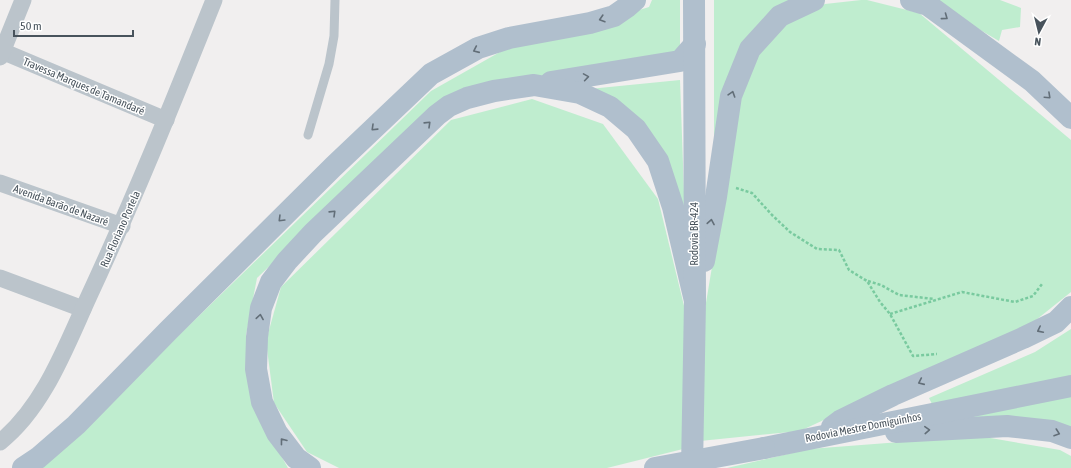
<svg xmlns="http://www.w3.org/2000/svg" width="1071" height="468" viewBox="0 0 1071 468" font-family="'Asap Condensed',sans-serif">
<style>
.green{fill:#bfedcf}
.lines{fill:none;stroke-linecap:round;stroke-linejoin:round}
.path{stroke:#79ca9f;stroke-width:2.5;stroke-dasharray:3 2;stroke-linecap:butt}
.service{stroke:#bbc4cb;stroke-width:9}
.minor{stroke:#bbc4cb;stroke-width:17}
.primary{stroke:#b0bfcd;stroke-width:22}
.primary-bridge{stroke:#b0bfcd;stroke-width:22}
.oneway{stroke:#626e78}
.labels{text-anchor:middle;stroke-width:3;stroke-linejoin:round;paint-order:stroke}
.street-label{font-size:11px;fill:#48535c;stroke:#fff}
</style>
<rect width="100%" height="100%" fill="#f1efef"/>
<g class="green">
<path d="M652,0h28v57l-235,41 -188,180 -11,57 9,75 33,58h-246l389,-377 76,-43 81,-22 61,-19z"/>
<path d="M714,0h79l-34,25 -45,123z"/>
<path d="M861,0h6l52,13 152,127v152l-40,32 -231,107 -100,10 4,-126 35,-211 18,-48 31,-34 37,-18z"/>
<path d="M933,0h67l21,8 -1,19 -18,3 -3,11 -46,-27z"/>
<path d="M680,80l6,168 -14,-61 -56,-76 -47,-20z"/>
<path d="M532,99l71,25 55,75 28,115 -3,135 -76,19h-268l-32,-16 -33,-49 -8,-62 15,-54 170,-167z"/>
<path d="M1071,329v49l-139,26 -3,-6 106,-46z"/>
<path d="M1071,396v34l-120,-9z"/>
<path d="M979,436l81,14 11,6v12h-344l82,-19z"/>
</g>
<g class="lines">
<g class="path">
<path d="M736,188l16,5 20,22 18,17 27,17 22,1 10,20 18,11 13,21 10,12 23,42 24,-2"/>
<path d="M868,281l13,4 18,10 35,4"/>
<path d="M890,314l72,-22 53,10 18,-6 9,-12"/>
</g>
<path class="service" d="M308,135l21,-71 5,-28 1,-36"/>
<g class="minor">
<path d="M2,51l164,69"/>
<path d="M0,57l23,-57"/>
<path d="M0,183l122,43"/>
<path d="M0,278l83,31"/>
<path d="M0,442c44,-35 66,-96 89,-146 45,-97 85,-196 125,-296"/>
</g>
<g class="primary">
<path d="M911,0l17,5 104,76 39,37"/>
<path d="M551,82l129,-21 15,-17"/>
<path d="M704,261l12,-64 15,-101 19,-47 30,-33 34,-16"/>
<path d="M832,427l8,-6 53,-26 130,-57 33,-16 15,-15"/>
<path d="M896,432l111,-6 45,5 19,7"/>
<path d="M764,448l307,-62"/>
<path d="M23,468l15,-10 38,-33 92,-94 165,-164 98,-93 47,-26 31,-10 81,-15 24,-7 13,-9 8,-7"/>
<path d="M310,468l-14,-10 -19,-25 -15,-31 -6,-33 1,-32 4,-29 10,-26 16,-21 26,-28 124,-118 12,-9 18,-8 27,-7 40,-6 46,8 30,14 26,22 22,32 15,46 22,94"/>
<path d="M692,468l3,-167 -1,-301"/>
</g>
<path class="primary-bridge" d="M655,468l109,-20"/>
</g>
<defs><path id="oneway-chevron" d="M-2-3.5L2.5 0L-2 3.5" fill="none" stroke-width="1.6" stroke-linecap="round" stroke-linejoin="round"/></defs>
<g class="oneway">
<use href="#oneway-chevron" transform="translate(945 17) rotate(36)"/>
<use href="#oneway-chevron" transform="translate(602 19) rotate(163)"/>
<use href="#oneway-chevron" transform="translate(476 50) rotate(156)"/>
<use href="#oneway-chevron" transform="translate(586 77) rotate(-9)"/>
<use href="#oneway-chevron" transform="translate(732 94) rotate(-72)"/>
<use href="#oneway-chevron" transform="translate(1048 96) rotate(43)"/>
<use href="#oneway-chevron" transform="translate(428 124) rotate(-44)"/>
<use href="#oneway-chevron" transform="translate(374 128) rotate(136)"/>
<use href="#oneway-chevron" transform="translate(333 213) rotate(-44)"/>
<use href="#oneway-chevron" transform="translate(281 219) rotate(135)"/>
<use href="#oneway-chevron" transform="translate(711 222) rotate(-80)"/>
<use href="#oneway-chevron" transform="translate(260 317) rotate(-81)"/>
<use href="#oneway-chevron" transform="translate(1040 330) rotate(153)"/>
<use href="#oneway-chevron" transform="translate(921 382) rotate(156)"/>
<use href="#oneway-chevron" transform="translate(927 430) rotate(-3)"/>
<use href="#oneway-chevron" transform="translate(1057 433) rotate(19)"/>
<use href="#oneway-chevron" transform="translate(283 441) rotate(-128)"/>
</g>
<g class="labels">
<g class="street-label">
<text transform="translate(84 86) rotate(23)" y="4">Travessa Marques de Tamandaré</text>
<text transform="translate(61 205) rotate(20)" y="4">Avenida Barão de Nazaré</text>
<text transform="translate(120 229) rotate(-66)" y="4">Rua Floriano Portela</text>
<text transform="translate(694 234) rotate(-90)" y="4">Rodovia BR-424</text>
<text transform="translate(863 427) rotate(-11)" y="4">Rodovia Mestre Domiguinhos</text>
</g>
</g>
<g transform="translate(1039 32) rotate(187)" stroke="#ffffff" stroke-width="3" paint-order="stroke">
<path d="M0-3L7 15L0 10L-7 15Z" fill="#48535c"/>
<text y="-6" font-size="11" font-weight="bold" text-anchor="middle" fill="#48535c">N</text>
</g>
<path d="M14 30v6h119v-6" fill="none" stroke="#48535c" stroke-width="2"/>
<text x="20" y="30" font-size="12" fill="#48535c" stroke="#ffffff" stroke-width="3" paint-order="stroke">50 m</text>
</svg>
